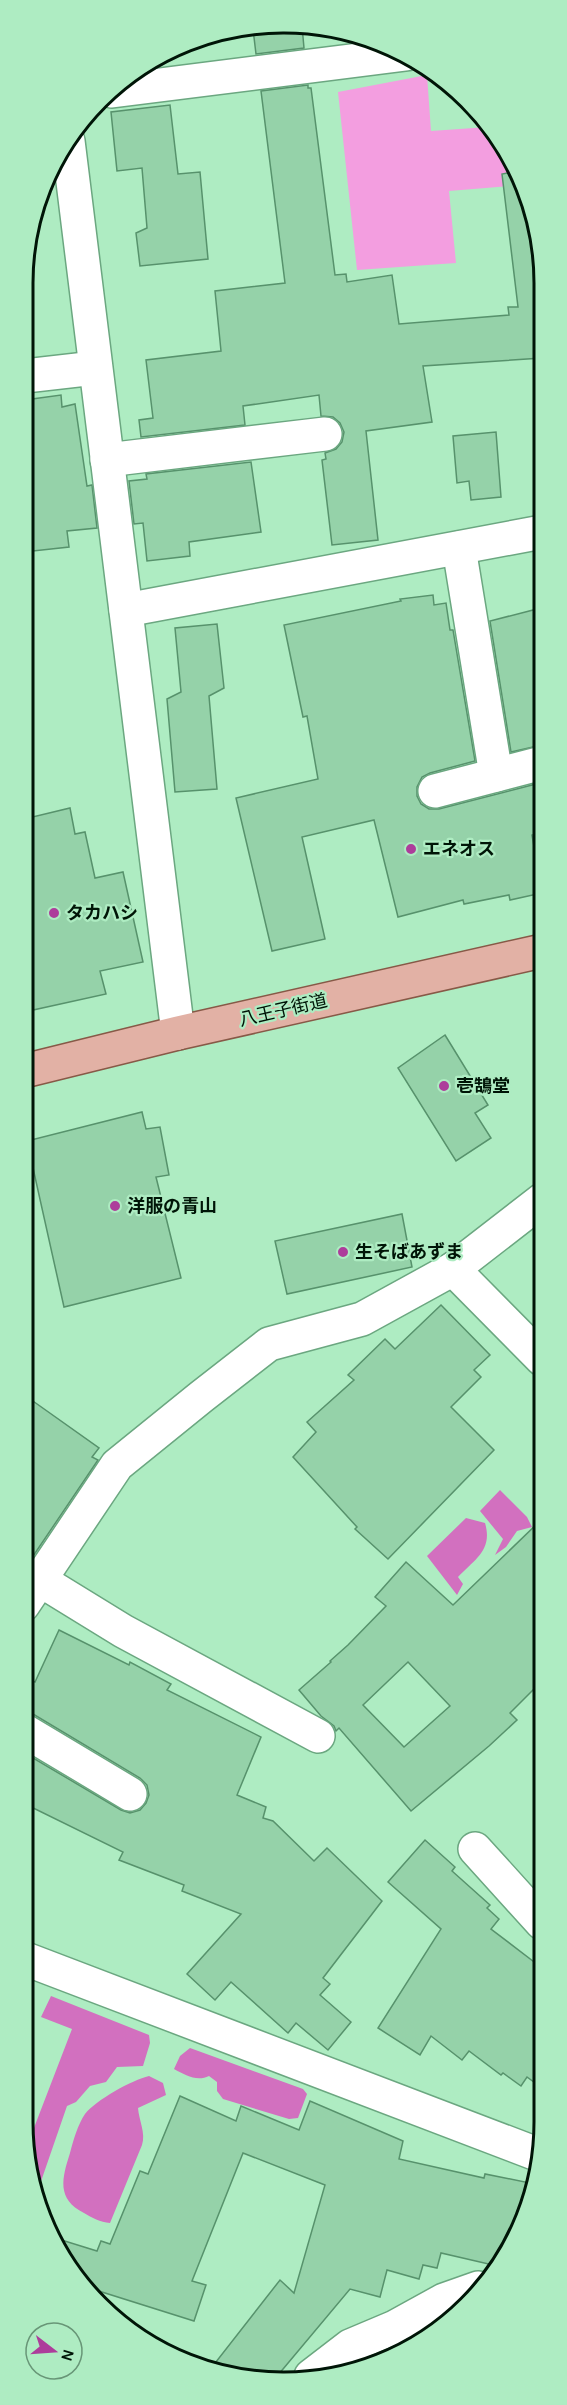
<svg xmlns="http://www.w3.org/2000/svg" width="567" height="2405" viewBox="0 0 567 2405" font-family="Karla,'Noto Sans JP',sans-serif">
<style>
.green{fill:#f39ee0}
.forest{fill:#d270bf}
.building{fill:#95d2a9;stroke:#57926c;stroke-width:1.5;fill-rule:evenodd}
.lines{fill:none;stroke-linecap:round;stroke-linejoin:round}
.minor-casing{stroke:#6ba780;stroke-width:36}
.major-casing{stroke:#875947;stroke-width:36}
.minor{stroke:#fff;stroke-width:33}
.major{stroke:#e2b1a5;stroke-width:33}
.poi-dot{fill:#ad3d9b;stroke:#aeecc2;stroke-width:2}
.labels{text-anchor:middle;stroke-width:4.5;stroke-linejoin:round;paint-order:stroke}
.poi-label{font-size:18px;font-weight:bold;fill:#001507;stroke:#aeecc2;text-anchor:start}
.street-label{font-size:18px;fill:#001507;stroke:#aeecc2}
.rim{fill:none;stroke:#001507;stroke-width:3}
</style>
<rect width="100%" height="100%" fill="#aeecc2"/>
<path class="green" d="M427,75l4,56 57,-4 30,41 5,17 -74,6 7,72 -99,7 -19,-178z"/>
<g class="forest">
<path d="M500,1490l27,27 5,10 -15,4 -11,16 -11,8 8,-16 -23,-28z"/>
<path d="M466,1518l19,5c8,27 -10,36 -27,54l5,7 -6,11 -30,-39z"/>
<path d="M51,1996l98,39 1,8 -7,23 -26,1 -11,15 -16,4 -14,16 -9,4 -29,84 -11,-44 45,-117 -31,-12z"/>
<path d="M190,2048l113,41 4,5 -9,24 -9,1 -66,-20 -6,-8v-9l-8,-6c-12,6 -24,-1 -35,-7l6,-13z"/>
<path d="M149,2076l14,7 3,12 -28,13c1,13 8,25 4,37l-32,78c-10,-1 -18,-5 -26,-10 -28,-14 -22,-35 -14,-60 3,-12 8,-29 15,-39 11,-14 47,-34 64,-38z"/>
</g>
<g class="building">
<path d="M302,26l2,22 -48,6 -3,-25z"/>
<path d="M308,85v3h3l24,187 11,-1 1,8 45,-7 7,49 110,-9 -1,-8h10l-16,-133 16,-3 24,79v108l-119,8 9,56 -66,9 12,109 -46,5 -10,-85 4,-1 -1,-6 11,-4 6,-7 2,-10 -4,-9 -7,-6 -12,-1 -2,-21 -76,11 2,19 -104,12 -2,-17 14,-2 -7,-58 75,-9 -6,-60 70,-8 -24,-192z"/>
<path d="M170,105l8,69 22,-2 8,87 -68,7 -4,-33 11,-5 -5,-60 -25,3 -6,-59z"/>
<path d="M61,395l1,12 13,-3 12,82 5,-1 5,43 -30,3 2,16 -45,5 1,-152z"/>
<path d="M496,432l5,65 -30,3 -2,-19 -12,2 -4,-47z"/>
<path d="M251,462l10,70 -72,10 1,14 -43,5 -4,-38 -9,1 -5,-43 18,-2 -1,-5z"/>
<path d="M433,595l1,10 12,-2 4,27h3l22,131 -45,12 -8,4 -5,10v9l4,8 8,5h10l97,-25 6,29v20l-10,2 10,58 -32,7 -1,-5 -45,9 -1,-4 -65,17 -24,-97 -72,17 23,102 -53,12 -36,-153 82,-19 -11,-63 -4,1 -19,-92 117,-24 -1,-2z"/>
<path d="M537,609l5,22v114l-31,7 -21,-131z"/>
<path d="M217,624l7,64 -15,8 8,93 -42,3 -8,-93 14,-7 -6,-64z"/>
<path d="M70,808l5,26 10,-2 10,46 28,-6 20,90 -43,9 6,23 -82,18v-193z"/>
<path d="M445,1035l43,70 -13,8 16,25 -35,23 -58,-93z"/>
<path d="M142,1112l4,17 14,-2 9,48 -13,2 25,101 -117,29 -37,-166z"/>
<path d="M402,1214l10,53 -125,27 -12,-53z"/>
<path d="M441,1305l49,50 -16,15 7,7 -30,30 43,43 -106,109 -33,-30 2,-2 -64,-70 23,-25 -9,-10 47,-42 -6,-5 37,-36 10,10z"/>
<path d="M23,1394l76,54 -7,9 6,3 -75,111z"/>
<path d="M542,1519v162l-32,32 7,7 -28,26 -78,65 -72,-83 -3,3 -2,-5 -13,-10 -22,-26 32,-28 -1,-1 18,-16 38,-39 -11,-9 31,-35 47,43zM408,1662l42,44 -46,41 -41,-42z"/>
<path d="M59,1630l70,35 1,-3 41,22 -4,6 94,47 -24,58 29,12 -3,11 10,3 41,40 13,-13 55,53 -59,77 7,6 -10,11 31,27 -23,28 -32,-27 -8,10 -57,-51 -16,18 -28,-26 54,-60 -59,-23 2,-6 -65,-25 4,-8 -100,-49v-51l98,58 9,3 10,-3 6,-7 3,-8 -2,-10 -7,-7 -107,-64 -10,-3v-34l12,5z"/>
<path d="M425,1840l30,27 -3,4 38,34 -3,3 12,11 -8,10 51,39v120l-15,-11 -6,9 -18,-13 -2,2 -32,-24 -7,9 -31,-24 -11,19 -42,-27 63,-99 -53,-47z"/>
<path d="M180,2096l56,25 5,-15 58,24 11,-29 93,40 -4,18 85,19 1,-4 45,9 -6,26 -14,43 -13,14 -56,-13 -4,15 -14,-3 -4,14 -32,-9 -7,27 -30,-8 -77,92 -7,1 -54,-15 68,-87 14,13 31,-108 -82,-32 -51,128 14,4 -12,36 -111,-35 -31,-49 45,14 4,-10 9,3 30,-73 8,3z"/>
</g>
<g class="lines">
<defs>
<g id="minor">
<path d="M112,91l294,-37"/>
<path d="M68,141l110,892"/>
<path d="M25,376l70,-8"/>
<path d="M107,460l218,-26"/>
<path d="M459,548l37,227"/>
<path d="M126,610l416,-78"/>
<path d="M435,791l107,-28"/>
<path d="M453,1269l89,90"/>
<path d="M40,1580l83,51 195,105"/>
<path d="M23,1605l94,-140 84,-68 68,-53 93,-25 91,-50 89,-69"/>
<path d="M23,1730l107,64"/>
<path d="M475,1849l67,74"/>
<path d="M23,1958l519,198"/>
<path d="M311,2376l39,-30 45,-19 49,-27 34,-12"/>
</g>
<path id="major" d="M24,1071l154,-38 364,-82"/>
</defs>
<use href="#minor" class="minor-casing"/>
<use href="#major" class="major-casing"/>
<use href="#minor" class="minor"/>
<use href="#major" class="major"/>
</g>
<g class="poi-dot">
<circle cx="411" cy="849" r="6"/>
<circle cx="54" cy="913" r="6"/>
<circle cx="444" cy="1086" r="6"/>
<circle cx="115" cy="1206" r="6"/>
<circle cx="343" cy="1252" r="6"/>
</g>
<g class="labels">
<g class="poi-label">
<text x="423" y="855">エネオス</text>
<text x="66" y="919">タカハシ</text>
<text x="456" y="1092">壱鵠堂</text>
<text x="127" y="1212">洋服の青山</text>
<text x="355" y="1258">生そばあずま</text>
</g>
<g class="street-label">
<text transform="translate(283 1010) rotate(-13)" y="6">八王子街道</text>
</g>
</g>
<path d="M0 0H567V2405H0ZM283 33H284A250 250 0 0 1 534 283V2122A250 250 0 0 1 284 2372H283A250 250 0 0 1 33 2122V283A250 250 0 0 1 283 33Z" fill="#aeecc2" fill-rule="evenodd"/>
<path class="rim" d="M283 33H284A250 250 0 0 1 534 283V2122A250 250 0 0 1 284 2372H283A250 250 0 0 1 33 2122V283A250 250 0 0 1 283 33Z"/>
<g transform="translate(54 2351) rotate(107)"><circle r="28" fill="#aeecc2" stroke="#689677" stroke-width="1.5"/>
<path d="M0-4.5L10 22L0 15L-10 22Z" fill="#ad3d9b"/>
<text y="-9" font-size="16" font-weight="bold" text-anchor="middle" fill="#001507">N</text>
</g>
</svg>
